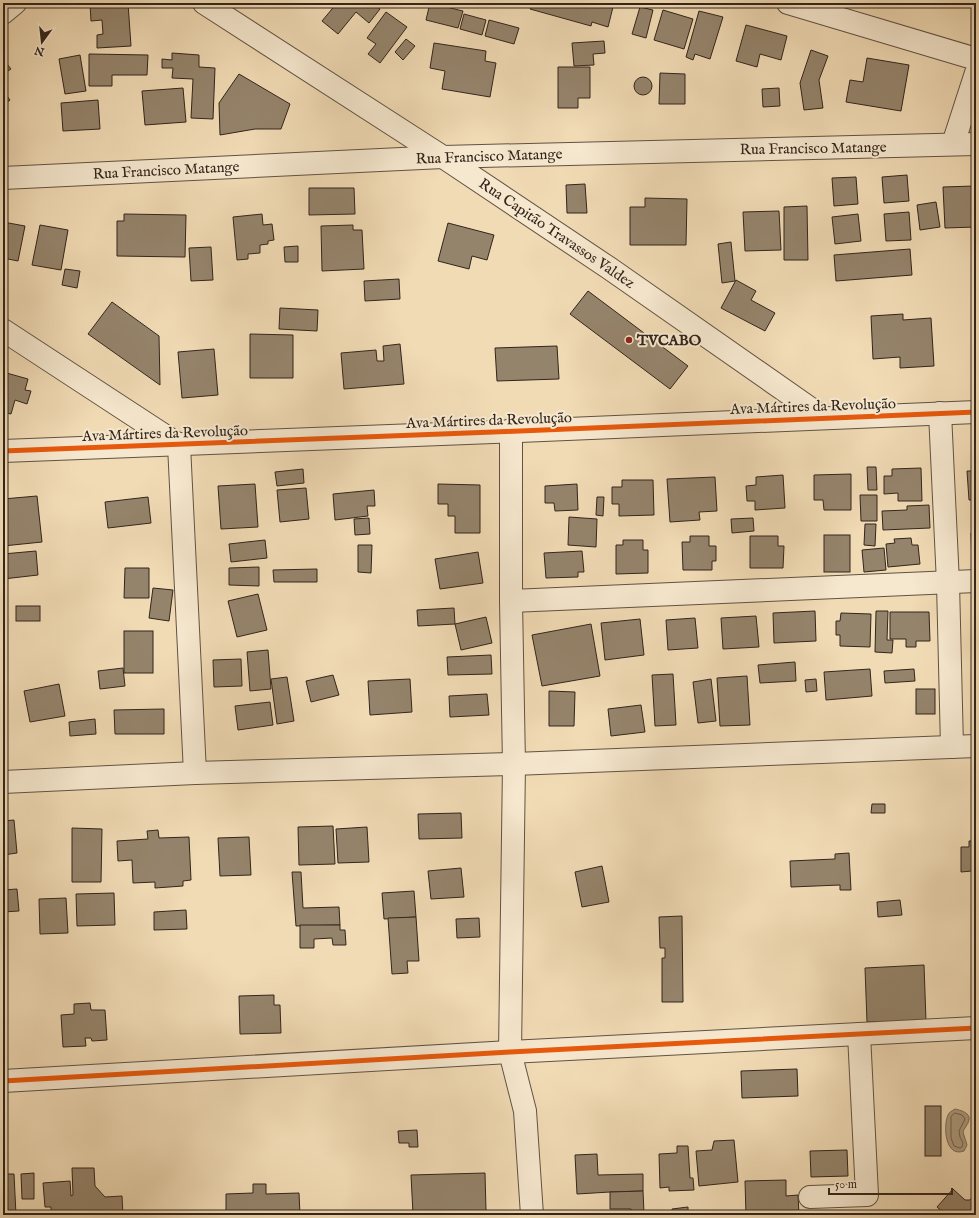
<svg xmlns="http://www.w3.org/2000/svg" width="979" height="1218" viewBox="0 0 979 1218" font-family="'IM FELL English',serif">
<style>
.water{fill:#b09d81;stroke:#7e6d59}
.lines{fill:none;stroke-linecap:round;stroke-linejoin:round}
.shore{stroke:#71614e;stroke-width:1}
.building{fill:#95846c;stroke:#32251c}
.minor-casing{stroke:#625242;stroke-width:24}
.minor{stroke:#f6e8cf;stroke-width:22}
.cycleway-casing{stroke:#f6e8cf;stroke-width:8}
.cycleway{stroke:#e8590c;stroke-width:5}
.poi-dot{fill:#8f2418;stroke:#f6e8cf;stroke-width:1.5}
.labels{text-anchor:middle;stroke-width:4;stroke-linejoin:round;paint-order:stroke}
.street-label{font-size:15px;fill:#32251c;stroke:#f6e8cf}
.poi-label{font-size:15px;font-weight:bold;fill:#32251c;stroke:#f6e8cf;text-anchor:start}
</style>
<rect width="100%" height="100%" fill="#f1dbb5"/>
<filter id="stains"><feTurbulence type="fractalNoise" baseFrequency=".005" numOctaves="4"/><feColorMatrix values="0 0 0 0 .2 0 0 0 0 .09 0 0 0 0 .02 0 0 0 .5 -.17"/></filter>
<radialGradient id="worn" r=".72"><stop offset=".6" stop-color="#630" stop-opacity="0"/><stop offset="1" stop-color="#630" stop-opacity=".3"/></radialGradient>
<path class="water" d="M955,1109c5,1 16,4 14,11 -1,5 -5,8 -6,12l4,13 -3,6c-19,7 -21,-25 -16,-36 1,-3 4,-4 7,-6z"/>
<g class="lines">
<path class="shore" d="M955,1113l7,2 3,4 -6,12 1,6 3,6 -1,4 -2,1 -6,-2 -3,-8v-21z"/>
</g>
<g class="building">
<path d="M104,3h24l3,43 -34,2v-13l6,-1 -1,-14 -11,1 -1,-17z"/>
<path d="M337,3h35l8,6 -11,14 -13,-11 -18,22 -16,-13z"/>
<path d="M430,3l33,8 -5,17 -32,-8z"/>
<path d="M532,3h82l-6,24 -16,-5 -1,4 -61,-17z"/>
<path d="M640,7l13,3 -7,28 -14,-4z"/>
<path d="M663,10l30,9 -9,30 -30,-9z"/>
<path d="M699,11l24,6 -13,42 -15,-5 -2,6 -7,-3z"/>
<path d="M386,12l21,15 -27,36 -12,-9 8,-10 -9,-6z"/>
<path d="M464,14l22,6 -4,15 -22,-6z"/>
<path d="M489,20l30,8 -5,16 -29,-8z"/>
<path d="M746,25l41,11 -6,24 -21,-6 -3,13 -21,-6z"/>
<path d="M406,39l9,7 -12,14 -8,-8z"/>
<path d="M604,41l1,12 -12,1 1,11 -20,1 -2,-23z"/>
<path d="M434,43l52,8 -1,10 11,2 -6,34 -48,-8 3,-18 -15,-3z"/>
<path d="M811,50l17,6 -9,24 4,28 -19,2 -4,-27z"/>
<path d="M172,53l27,2v12l16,1 -2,51 -22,-1 2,-39 -21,-1 1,-10h-11v-9l10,1z"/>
<path d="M89,54l59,1 -1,20h-35v11h-23z"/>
<path d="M80,55l6,36 -21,3 -6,-35z"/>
<path d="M867,58l42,7 -8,46 -55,-9 4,-22 13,2z"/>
<path d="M3,59l8,10 -8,5z"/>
<path d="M558,67h32v31h-12v10h-20z"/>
<path d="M660,73l25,1v30h-26z"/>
<path d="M239,74l51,30 -9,25h-26l-35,6 -1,-32z"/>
<circle cx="643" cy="86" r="9"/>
<path d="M183,88l3,34 -41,3 -3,-34z"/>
<path d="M779,88l1,18 -17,1 -1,-18z"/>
<path d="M3,91l7,9 -7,6z"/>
<path d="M98,100l2,29 -37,2 -2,-28z"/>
<path d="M907,175l2,26 -25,2 -2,-26z"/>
<path d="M856,177l2,27 -24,2 -2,-28z"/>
<path d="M585,184l2,29h-20l-1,-28z"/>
<path d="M974,186l2,41 -31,1 -2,-41z"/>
<path d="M309,188h45l1,26 -46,1z"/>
<path d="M645,198l42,1 -1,46h-56v-38h15z"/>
<path d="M936,202l4,25 -20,3 -3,-25z"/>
<path d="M807,206l1,54h-24v-53z"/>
<path d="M779,211l2,39 -36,1 -2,-39z"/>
<path d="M909,212l2,28 -25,1 -2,-27z"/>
<path d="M124,214l62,1 -1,42 -68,-1v-35h7z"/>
<path d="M262,214l1,11 9,-1 2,16 -6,1v3l-8,1v8l-12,1v5l-11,1 -4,-43z"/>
<path d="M858,214l3,27 -26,3 -3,-27z"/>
<path d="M3,222l22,4 -7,35 -15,-3z"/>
<path d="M448,223l46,12 -7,25 -15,-4 -3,13 -31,-8z"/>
<path d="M40,225l28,5 -7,40 -29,-5z"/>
<path d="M353,225v5h9l2,39 -42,2 -1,-45z"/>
<path d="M731,242l4,39 -13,2 -4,-39z"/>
<path d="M298,246v16h-13l-1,-15z"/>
<path d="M211,247l2,33 -22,1 -2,-33z"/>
<path d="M910,249l2,26 -76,6 -2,-26z"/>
<path d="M65,269l15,2 -3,17 -15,-3z"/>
<path d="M399,279l1,20 -35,2 -1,-20z"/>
<path d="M736,280l20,11 -5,9 24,13 -10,18 -44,-23z"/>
<path d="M588,291l100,75 -18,23 -100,-75z"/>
<path d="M112,302l47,34 1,49 -72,-51z"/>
<path d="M280,308l38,2 -1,21 -38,-2z"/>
<path d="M903,314v6l28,-2 3,48 -34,2v-11l-27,2 -2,-43z"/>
<path d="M250,334l43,1v43h-43z"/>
<path d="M400,344l4,40 -60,5 -3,-36 35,-3 1,11h7l-1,-15z"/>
<path d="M557,346l2,33 -62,2 -2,-33z"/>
<path d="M214,349l4,46 -36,3 -4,-46z"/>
<path d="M3,372l25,7 -3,11 6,1 -4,13 -12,-4 -4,14 -8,-2z"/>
<path d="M867,467h9l1,23h-9z"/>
<path d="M921,468l1,33h-24v-8l-14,1v-18h8v-7z"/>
<path d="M303,469l1,14 -27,3 -2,-14z"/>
<path d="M967,471h9v29h-7z"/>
<path d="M851,474v36h-27l-1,-10h-9v-25z"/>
<path d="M783,475l2,33 -30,2v-9h-8l-1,-15 10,-1v-8z"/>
<path d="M715,477l2,34 -18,1 1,8 -30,2 -3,-43z"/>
<path d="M622,480h31l1,35 -35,1v-12h-7v-17h10z"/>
<path d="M255,484l3,43 -37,2 -3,-43z"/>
<path d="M438,484l42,1v48h-25v-17h-7v-12h-10z"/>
<path d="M577,484l1,26 -23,1 -1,-8h-9v-17z"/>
<path d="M306,488l3,31 -29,3 -3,-32z"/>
<path d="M374,490l1,16h-8l1,10 -33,4 -2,-26z"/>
<path d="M860,495h17v26h-16z"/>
<path d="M37,496l5,46 -39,4v-47z"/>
<path d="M148,497l3,26 -43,5 -3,-26z"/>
<path d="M597,497h7l-1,19 -7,-1z"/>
<path d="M929,505l1,23 -47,2 -1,-19 25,-1v-4z"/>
<path d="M569,517l28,2 -1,28 -28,-2z"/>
<path d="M369,518l1,16 -15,1 -1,-16z"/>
<path d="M753,518l1,13 -22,2 -1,-14z"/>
<path d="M865,524h11l-1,22 -11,-1z"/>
<path d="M971,533h5v37l-4,-5z"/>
<rect x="824" y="535" width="26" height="37"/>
<path d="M690,536h19v10h7v15h-4v9h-29l-1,-28h8z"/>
<path d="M750,536h28v10h6l-1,22h-33z"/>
<path d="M911,538l1,7h6l2,19 -32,3 -2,-23 9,-1 -1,-4z"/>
<path d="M265,540l2,18 -36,4 -2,-18z"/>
<path d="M623,540h20v10h5v23l-32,1v-29h7z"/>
<path d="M358,545h14l-1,28 -13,-1z"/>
<path d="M884,548l2,22 -22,2 -2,-22z"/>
<path d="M36,551l2,24 -35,4v-25z"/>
<path d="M582,551l2,21h-6v5l-32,1 -2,-25z"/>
<path d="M478,552l5,31 -43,6 -5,-30z"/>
<path d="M259,567v19l-30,-1v-17z"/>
<path d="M125,568h24v30h-25z"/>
<path d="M317,569v13h-43l-1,-12z"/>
<path d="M153,588l20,2 -4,31 -20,-3z"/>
<path d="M258,594l9,36 -30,7 -9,-36z"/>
<rect x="16" y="606" width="24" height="15"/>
<path d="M454,608l1,16 -37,2 -1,-16z"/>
<rect x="974" y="609" width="2" height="34"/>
<path d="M815,611l1,30 -42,2 -1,-30z"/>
<path d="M876,611h12l-1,29h6l-1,13 -17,-1z"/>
<path d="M890,612h39l1,29h-14v6h-10v-8h-16z"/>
<path d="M841,613l30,1 -1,33 -30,-1v-11h-4v-14h4z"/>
<path d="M756,616l3,31 -36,2 -2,-31z"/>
<path d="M486,617l6,26 -31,7 -6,-26z"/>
<path d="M695,618l3,30 -30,2 -2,-30z"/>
<path d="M640,619l4,36 -39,5 -4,-37z"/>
<path d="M591,624l9,52 -58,10 -10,-51z"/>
<rect x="124" y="631" width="29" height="42"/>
<path d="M268,650l3,39 -21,2 -3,-39z"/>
<path d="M491,655l1,19 -44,1 -1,-18z"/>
<path d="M241,659l1,27 -28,1 -1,-27z"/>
<path d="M795,662l1,19 -36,2 -2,-18z"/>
<path d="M123,668l2,18 -25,3 -2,-18z"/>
<path d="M870,669l2,27 -46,4 -2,-28z"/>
<path d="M914,669l1,12 -30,2 -1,-12z"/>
<path d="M673,674l3,51 -21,1 -3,-51z"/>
<path d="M333,675l6,20 -28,7 -5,-21z"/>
<path d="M747,676l3,49 -30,1 -3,-48z"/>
<path d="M287,677l7,44 -17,3 -6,-45z"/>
<path d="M410,679l2,33 -42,3 -2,-34z"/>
<path d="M711,679l5,42 -18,2 -5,-41z"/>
<path d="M816,679l1,12 -11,1 -1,-12z"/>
<path d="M59,684l6,32 -35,6 -6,-31z"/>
<rect x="916" y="689" width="19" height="25"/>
<path d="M549,691l26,1 -1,34h-25z"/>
<path d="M487,694l2,21 -39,2 -1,-21z"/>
<path d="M270,702l3,23 -35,5 -3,-24z"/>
<path d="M641,705l4,27 -34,4 -3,-27z"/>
<path d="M164,709v25h-49l-1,-24z"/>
<path d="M95,719l1,15 -26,2 -1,-14z"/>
<path d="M872,804h13v9h-14z"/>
<path d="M461,813l1,25 -43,1 -1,-25z"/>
<path d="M14,820l3,33 -14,2v-34z"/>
<path d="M333,826l2,38 -36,1 -1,-38z"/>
<path d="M367,827l2,35 -31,1 -2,-34z"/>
<path d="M72,828l30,1 -1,53h-29z"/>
<path d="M158,830l1,8 30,-1 2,43 -8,1v5l-28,2v-6l-22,1 -1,-23 -14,1 -1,-20 31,-2 -1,-8z"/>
<path d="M249,837l2,38 -31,1 -2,-38z"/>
<path d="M969,841h7v34h-4v-4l-11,1v-25h8z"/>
<path d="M849,853l2,37h-11v-5l-49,2 -1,-26 45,-2v-5z"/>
<path d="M602,866l7,36 -27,5 -7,-35z"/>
<path d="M461,868l3,29 -33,2 -3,-28z"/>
<path d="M292,872h9l2,36 36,-1 1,18 -44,1z"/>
<path d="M17,889l2,22 -16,1v-22z"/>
<path d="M414,891l2,26 -32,2 -2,-26z"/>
<path d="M114,893l1,32 -38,1 -1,-32z"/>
<path d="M66,898l2,35 -28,1 -1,-35z"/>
<path d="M900,900l2,15 -24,2 -1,-15z"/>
<path d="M186,910l1,19 -33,1v-18z"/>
<path d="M682,916l1,86h-21v-44h3v-10h-5l-1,-31z"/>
<path d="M416,917l3,44h-12l1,12 -16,1 -4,-56z"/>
<path d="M479,918l1,19 -23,1 -1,-19z"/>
<path d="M300,925h40v5h5l1,15h-13l-1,-7 -18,1v9h-14z"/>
<path d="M924,965l2,56 -59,1 -2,-54z"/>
<path d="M274,995v10h6l1,28 -41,1 -1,-38z"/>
<path d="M90,1003l1,7h14l2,30 -15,1 -1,-3h-6l1,8 -23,1 -2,-32 13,-1v-10z"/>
<path d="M797,1069l1,27 -56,2 -1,-27z"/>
<rect x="925" y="1106" width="16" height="50"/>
<path d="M417,1130l1,17h-9v-4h-10l-1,-12z"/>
<path d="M734,1140l4,42 -39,4 -3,-35 16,-1 2,-9z"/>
<path d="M677,1146h11l2,32h3l1,12 -25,1v-4l-9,1 -1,-34 18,-1z"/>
<path d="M847,1150l1,26 -37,1 -1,-26z"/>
<path d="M597,1154l1,21 45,-1v17l-33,1 -33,2 -2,-39z"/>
<path d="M72,1168h22l1,18 10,11 17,-1 1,19h-72v-8h-6l-2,-24 27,-2 1,15 2,-1z"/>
<path d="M34,1173v26h-12l-1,-25z"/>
<path d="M485,1173l1,38 -73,3 -2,-39z"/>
<path d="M3,1174h11l2,41h-13z"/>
<path d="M786,1180v16l12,-1 1,20h-53l-1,-34z"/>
<path d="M253,1184h13v10l33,-1 1,22h-74v-21l27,-1z"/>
<path d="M953,1189l12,11h5l6,-7v22h-30l-9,-8z"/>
<path d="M643,1191l1,22h-11l-2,-4h-21v-17z"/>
<path d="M688,1207v8h-16v-6z"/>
</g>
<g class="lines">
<defs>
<g id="minor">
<path d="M204,3l239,154 166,111 215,150"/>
<path d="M788,3l188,56"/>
<path d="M3,13l12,-10"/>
<path d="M953,144l23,-71"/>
<path d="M3,178l440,-21 533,-13"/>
<path d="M3,330l176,115 16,328"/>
<path d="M940,413l8,170 4,164"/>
<path d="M511,430v171l3,163 -4,288 15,59 7,104"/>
<path d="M3,451c324,-10 649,-27 973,-39"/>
<path d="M511,601l465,-20"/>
<path d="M3,782l192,-9 319,-9 462,-18"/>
<path d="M3,1081l507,-29 466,-24"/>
<path d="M810,1197l57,-2 -8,-161"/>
</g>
</defs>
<use href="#minor" class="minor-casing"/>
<use href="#minor" class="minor"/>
<defs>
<g id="cycleway">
<path d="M3,451c324,-10 649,-27 973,-39"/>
<path d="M3,1081l507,-29 466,-24"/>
</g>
</defs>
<use href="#cycleway" class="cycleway-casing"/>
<use href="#cycleway" class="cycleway"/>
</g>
<circle class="poi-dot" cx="629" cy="340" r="4"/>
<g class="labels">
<g class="street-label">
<text transform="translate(813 148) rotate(-1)" y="5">Rua Francisco Matange</text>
<text transform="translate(489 156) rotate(-2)" y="5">Rua Francisco Matange</text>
<text transform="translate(166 170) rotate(-3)" y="5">Rua Francisco Matange</text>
<text transform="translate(557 233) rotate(34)" y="5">Rua Capitão Travassos Valdez</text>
<text transform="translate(813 406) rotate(-2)" y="5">Ava Mártires da Revolução</text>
<text transform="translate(489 420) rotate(-2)" y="5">Ava Mártires da Revolução</text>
<text transform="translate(165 433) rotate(-2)" y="5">Ava Mártires da Revolução</text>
</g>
<g class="poi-label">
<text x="637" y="345">TVCABO</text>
</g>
</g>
<rect width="979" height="1218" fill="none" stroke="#f1dbb5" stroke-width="16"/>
<rect x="4" y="4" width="971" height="1210" fill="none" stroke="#32251c" stroke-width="2"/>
<rect x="8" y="8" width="963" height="1202" fill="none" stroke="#32251c"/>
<g transform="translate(42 42) rotate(195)" stroke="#f6e8cf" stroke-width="3" paint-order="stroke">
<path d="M0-3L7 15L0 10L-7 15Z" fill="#32251c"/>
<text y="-6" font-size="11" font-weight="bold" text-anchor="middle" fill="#32251c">N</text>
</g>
<path d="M829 1188v6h123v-6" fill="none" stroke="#32251c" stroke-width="2"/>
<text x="835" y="1188" font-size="12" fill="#32251c" stroke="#f6e8cf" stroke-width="3" paint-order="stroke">50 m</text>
<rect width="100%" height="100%" filter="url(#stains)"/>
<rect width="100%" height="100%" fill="url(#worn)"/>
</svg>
